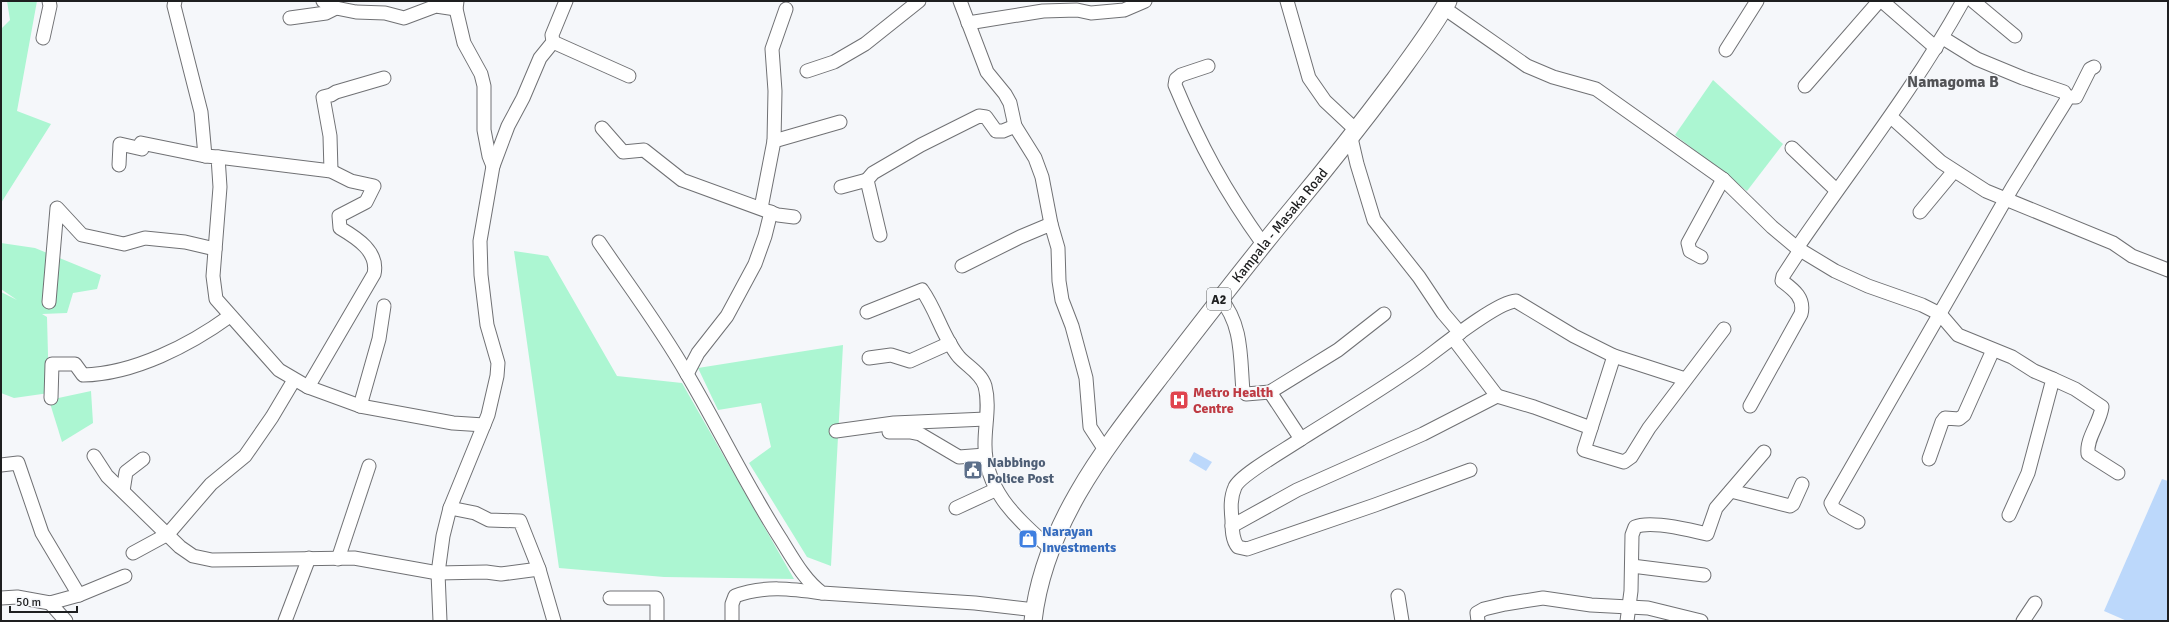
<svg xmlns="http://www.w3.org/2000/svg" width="2169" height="622" viewBox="0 0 2169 622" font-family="Signika,sans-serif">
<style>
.green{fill:#acf6d2}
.water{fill:#bcd8fb}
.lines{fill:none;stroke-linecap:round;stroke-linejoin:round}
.minor-casing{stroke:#707174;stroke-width:15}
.major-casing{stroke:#707174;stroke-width:19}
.minor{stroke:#fff;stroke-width:13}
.major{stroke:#fff;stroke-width:17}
.labels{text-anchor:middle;stroke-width:3;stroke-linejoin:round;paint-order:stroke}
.shield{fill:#f5f7fa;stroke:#5e6061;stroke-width:1}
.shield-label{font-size:13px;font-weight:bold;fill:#1e1f20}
.street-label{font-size:14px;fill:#1e1f20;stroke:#f5f7fa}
.health-label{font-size:14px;font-weight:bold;fill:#be3a42;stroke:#f5f7fa;text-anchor:start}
.service-label{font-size:14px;font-weight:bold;fill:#4e5e75;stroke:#f5f7fa;text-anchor:start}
.shop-label{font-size:14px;font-weight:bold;fill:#366cbe;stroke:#f5f7fa;text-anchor:start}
.quarter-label{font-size:16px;font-weight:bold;fill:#525356;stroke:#f5f7fa}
</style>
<rect width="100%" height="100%" fill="#f5f7fa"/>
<g class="green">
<path d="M7,1h30l-20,110 34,13 -50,79v-174l9,-9z"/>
<path d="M1713,80l70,64 -36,47 -72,-56z"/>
<path d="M1,243l34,5 66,27 -4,14 -24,4 -6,20 -25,1 5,3 2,76 -35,5 -13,-5v-101l16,8 -16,-11z"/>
<path d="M514,251l34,5 69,120 65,7 112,196 -130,-2 -105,-9z"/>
<path d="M843,345l-12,221 -24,-9 -58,-94 22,-16 -10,-44 -43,7 -20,-42z"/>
<path d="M91,391l2,32 -31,19 -13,-42z"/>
</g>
<g class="water">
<path d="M1194,452l18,10 -6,9 -17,-10z"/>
<path d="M2162,479l6,2v140h-41l-23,-10z"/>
</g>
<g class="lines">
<defs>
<g id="minor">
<path d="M175,1l-1,5 27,106 4,44 13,1 2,30 -7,89 3,23 63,71 29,17 52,19 93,17 31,2"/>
<path d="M323,1l13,7 20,4 29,1 19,5 32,-12 20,3"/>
<path d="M457,1l-1,8 8,34 17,31 3,12v44l5,26 4,10"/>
<path d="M960,1l27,71 18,22 5,9 5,23 20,32 7,19 9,47"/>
<path d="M1287,1l22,77 16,23 32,30"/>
<path d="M1882,1l54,47"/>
<path d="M1973,1l42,35"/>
<path d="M1444,8l83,58 26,11 43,12 127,90 49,48 25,21 38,23 33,15 54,19 18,9 18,21 54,22 22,14 19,8 -25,94 -19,42"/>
<path d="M290,18l36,-5 10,-5"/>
<path d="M968,23l75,-12 34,-1 14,3 33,-3 21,-9"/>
<path d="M43,38l7,-32 -1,-5"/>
<path d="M553,42l76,34"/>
<path d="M1726,50l31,-49"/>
<path d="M1208,66l-27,9 -5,4 -1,6c25,60 50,106 88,159"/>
<path d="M807,71l27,-9 31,-18 54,-43"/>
<path d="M1805,86l74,-85"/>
<path d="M2067,97h9l14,-28 4,-2"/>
<path d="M1891,117l50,45 45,29 127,52 19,13 36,14"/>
<path d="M602,128l21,24 21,-2 38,30 96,35 16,2"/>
<path d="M1351,138l6,26 17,56 45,57 24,36 17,20"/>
<path d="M774,141l1,-50 -3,-42 14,-40"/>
<path d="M1792,148l44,42"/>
<path d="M218,157l113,14 20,10 23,5 -8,16 -27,14 1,12c17,10 39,24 34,46l-66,113"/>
<path d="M119,165l1,-21 22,5 -1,-6 64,13"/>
<path d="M331,171l-1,-35 -7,-39 8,-2 5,-3 48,-14"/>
<path d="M841,187l26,-7"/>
<path d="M761,208l13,-67 66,-19"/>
<path d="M1920,212l34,-41"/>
<path d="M880,235l-13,-55 6,-7 48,-28 58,-29 7,1 10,14h7l12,-5"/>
<path d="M599,242c30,44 62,86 88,132 32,54 59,111 93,164 12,19 24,42 42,55l153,10 60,7"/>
<path d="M1797,248c56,-82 118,-160 166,-247"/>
<path d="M1701,257l-11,-6 -2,-8 35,-64"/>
<path d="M962,266l58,-29 31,-13 7,24 1,33 3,19 10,26 14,52 4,49 15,23"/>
<path d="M1220,298c23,27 20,60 23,93l3,3 24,-2 68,-42 46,-36"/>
<path d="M49,302l8,-94 25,27 42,9 21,-6 40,4 30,7"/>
<path d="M867,312l55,-22c15,21 21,48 37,67 8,9 22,16 26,29 5,19 0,38 0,57 -1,49 34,77 67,107"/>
<path d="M1614,356l-30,94 40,12 7,-5 18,-29 75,-99"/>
<path d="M869,358l22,-3 19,6 40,-18"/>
<path d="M687,374l11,-21 29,-37 28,-52 10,-28 6,-24"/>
<path d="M2053,379l22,10 27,18c-2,16 -16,31 -14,47l30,19"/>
<path d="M1270,392l31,47c41,-26 82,-50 121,-78 18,-13 74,-59 94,-60l58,35 40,20 71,23"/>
<path d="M51,396v2l1,-34h23l8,11c51,-1 107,-30 147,-59"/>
<path d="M1497,396l37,11 57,21"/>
<path d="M360,406l19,-67 5,-33"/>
<path d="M1750,406l51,-92c4,-16 -7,-24 -19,-33l1,-5 17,-26"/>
<path d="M836,431l58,-8 92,-4"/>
<path d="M889,432h21l10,2 39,23 26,-2"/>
<path d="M1301,439c-13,9 -61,36 -66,48 -5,11 -4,22 -3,33 0,9 0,20 6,27l9,2 128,-44 95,-35"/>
<path d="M94,456l13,20 73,71 13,9 19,4 142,-2 84,15 48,-1 15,2 38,-5"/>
<path d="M1929,459l13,-37 3,-4 14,1 5,-4 29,-65"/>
<path d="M1,465l17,-2 24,70 37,62 -29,8 -33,-6 -16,1"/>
<path d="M123,491l3,-19 17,-13"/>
<path d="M1731,491l59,15 3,-2 9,-20"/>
<path d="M450,508l25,5 14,7 31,1 19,48 15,52"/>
<path d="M956,508l39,-18"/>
<path d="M1858,522l-24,-13 -3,-6 181,-315 54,-87 1,-4 -3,-5 -41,-14 -46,-19 -34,-21"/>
<path d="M1232,526l65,-36 126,-56 74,-38 -44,-58"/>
<path d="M133,553l35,-19 43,-50 34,-28 27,-39 22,-37"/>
<path d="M338,559l31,-93"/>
<path d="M1632,566l72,9"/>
<path d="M79,595l46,-19"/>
<path d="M1398,596l4,25"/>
<path d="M610,598h46l1,2v21"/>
<path d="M50,603l16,18"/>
<path d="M285,621l24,-63"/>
<path d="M440,621l-2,-48 5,-37 7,-28 38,-93 9,-39 1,-13 -11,-38 -6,-50 -1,-34 13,-75 15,-40 15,-28 17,-40 13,-16 -1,-7 14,-34"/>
<path d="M732,621v-17l3,-8c28,-11 58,-7 87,-3"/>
<path d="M1478,621l-1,-8 7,-4 21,-5 38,-6 48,7 57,3 53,13"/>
<path d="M1627,621l4,-30 1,-56 3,-8c15,-7 56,3 72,7l9,-26 48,-56"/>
<path d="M2023,621l12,-18"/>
</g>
<g id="major">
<path id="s1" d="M1033,621c11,-97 73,-174 130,-248 43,-56 86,-112 131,-166 35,-42 68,-84 101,-128 18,-25 38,-51 53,-78"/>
</g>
</defs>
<use href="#minor" class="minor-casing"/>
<use href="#major" class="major-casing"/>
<use href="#minor" class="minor"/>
<use href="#major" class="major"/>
</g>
<defs>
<symbol id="hospital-square" viewBox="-11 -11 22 22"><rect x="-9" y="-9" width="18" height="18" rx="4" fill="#e0444e" stroke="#f5f7fa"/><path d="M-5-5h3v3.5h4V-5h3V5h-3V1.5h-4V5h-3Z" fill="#fff"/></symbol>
<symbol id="civic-square" viewBox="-11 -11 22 22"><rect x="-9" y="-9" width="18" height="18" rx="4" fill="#5c6f8a" stroke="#f5f7fa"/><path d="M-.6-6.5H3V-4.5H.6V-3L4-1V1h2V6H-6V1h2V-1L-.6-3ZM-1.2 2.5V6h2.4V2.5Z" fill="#fff"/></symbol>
<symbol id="shop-square" viewBox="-11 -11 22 22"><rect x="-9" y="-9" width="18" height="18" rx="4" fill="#3f7fe0" stroke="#f5f7fa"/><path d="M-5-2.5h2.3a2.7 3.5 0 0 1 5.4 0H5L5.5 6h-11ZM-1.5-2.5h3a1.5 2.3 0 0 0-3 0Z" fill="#fff"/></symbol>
</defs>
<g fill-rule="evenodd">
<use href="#hospital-square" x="1168" y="389" width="22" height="22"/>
<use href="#civic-square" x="962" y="459" width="22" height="22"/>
<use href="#shop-square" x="1017" y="528" width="22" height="22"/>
</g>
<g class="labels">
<rect class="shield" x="1207" y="288" width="24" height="22" rx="3"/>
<g class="shield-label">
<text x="1219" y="304">A2</text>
</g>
<g class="street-label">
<text dy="5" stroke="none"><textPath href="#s1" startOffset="472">Kampala - Masaka Road</textPath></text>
</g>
<g class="health-label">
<text x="1193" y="397">Metro Health<tspan x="1193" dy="16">Centre</tspan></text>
</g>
<g class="service-label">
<text x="987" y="467">Nabbingo<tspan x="987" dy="16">Police Post</tspan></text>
</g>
<g class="shop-label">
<text x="1042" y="536">Narayan<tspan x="1042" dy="16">Investments</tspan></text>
</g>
<g class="quarter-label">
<text x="1953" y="87">Namagoma B</text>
</g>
</g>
<rect width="2169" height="622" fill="none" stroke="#1e1f20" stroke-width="4"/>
<path d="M10 606v6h67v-6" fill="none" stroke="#1e1f20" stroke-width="2"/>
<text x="16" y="606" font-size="12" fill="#1e1f20" stroke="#f5f7fa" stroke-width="3" paint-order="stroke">50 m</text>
</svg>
